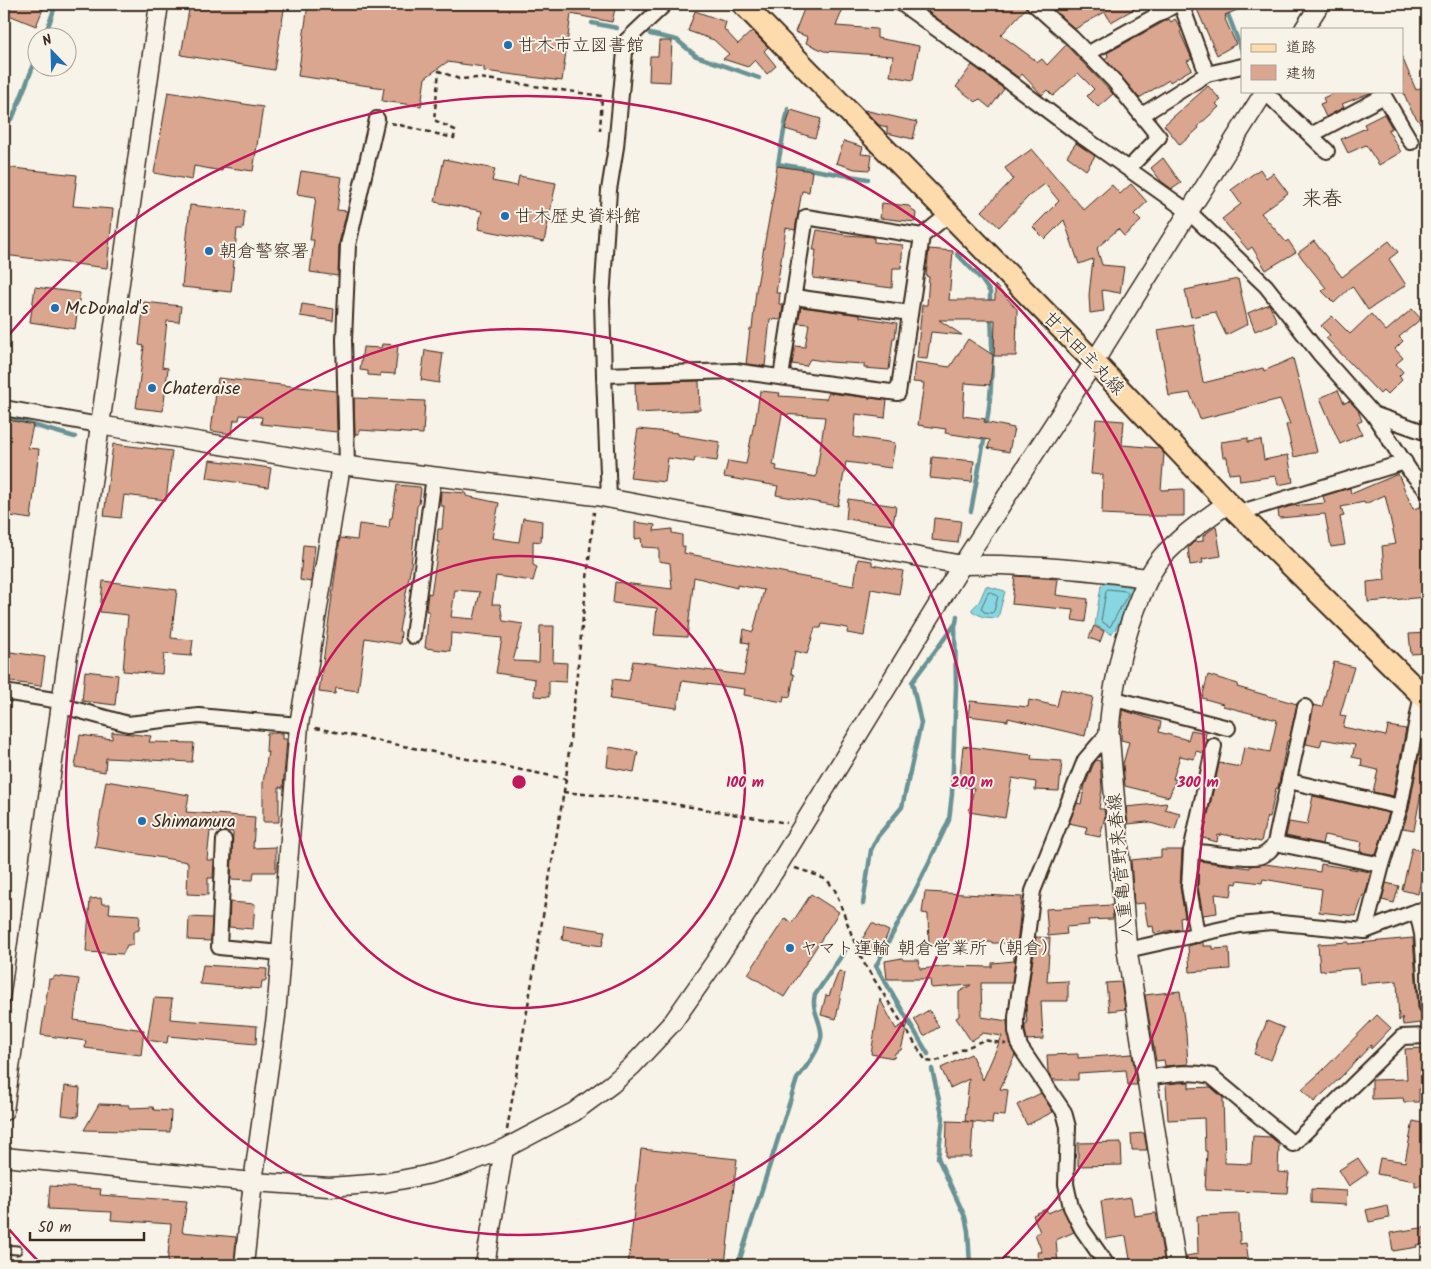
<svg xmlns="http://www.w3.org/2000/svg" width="1431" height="1269" viewBox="0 0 1431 1269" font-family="Kalam,'Klee One',sans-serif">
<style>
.water{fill:#87d7e3;stroke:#699294}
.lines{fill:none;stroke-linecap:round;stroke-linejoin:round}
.shore{stroke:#596f6d;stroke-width:1}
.stream{stroke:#699294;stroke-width:4.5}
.building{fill:#daa68f;stroke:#3b2a1e;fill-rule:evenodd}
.service-casing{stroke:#3b2a1e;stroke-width:11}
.minor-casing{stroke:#3b2a1e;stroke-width:18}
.tertiary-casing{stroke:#3b2a1e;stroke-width:21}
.secondary-casing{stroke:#3b2a1e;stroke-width:22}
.primary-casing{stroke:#3b2a1e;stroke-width:25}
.path{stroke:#3b2a1e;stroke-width:2.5;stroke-dasharray:5 4;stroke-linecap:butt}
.service{stroke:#f7f3e8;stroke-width:7}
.minor{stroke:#f7f3e8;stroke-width:14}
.tertiary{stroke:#f7f3e8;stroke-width:18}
.secondary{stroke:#f7f3e8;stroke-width:19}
.primary{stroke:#fedbac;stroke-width:21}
.ring{fill:none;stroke:#c2185b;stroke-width:2.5}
.poi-dot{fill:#1f6fb2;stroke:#f7f3e8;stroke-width:2}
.labels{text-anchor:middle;stroke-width:4;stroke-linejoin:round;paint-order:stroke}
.poi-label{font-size:18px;fill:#3b2a1e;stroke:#f7f3e8;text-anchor:start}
.street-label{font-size:18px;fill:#3b2a1e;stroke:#f7f3e8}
.quarter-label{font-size:20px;fill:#3b2a1e;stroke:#f7f3e8}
.centre{fill:#c2185b;stroke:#f7f3e8;stroke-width:2.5}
.ring-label{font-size:15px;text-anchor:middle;font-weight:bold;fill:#c2185b;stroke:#f7f3e8;stroke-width:4;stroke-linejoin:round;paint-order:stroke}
</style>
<rect width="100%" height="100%" fill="#f7f3e8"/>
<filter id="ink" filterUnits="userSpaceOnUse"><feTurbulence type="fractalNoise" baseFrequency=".02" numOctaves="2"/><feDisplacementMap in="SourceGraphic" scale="10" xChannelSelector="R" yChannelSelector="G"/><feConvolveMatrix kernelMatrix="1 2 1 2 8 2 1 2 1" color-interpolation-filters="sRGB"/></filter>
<g filter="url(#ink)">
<g class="water">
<path d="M1105,583l28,4 2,5 -20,38 -4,4 -16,-9 6,-39z"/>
<path d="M986,586l19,5 -7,27 -15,-1 -11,-6v-2l7,-7z"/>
</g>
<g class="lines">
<g class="shore">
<path d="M1108,589l18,2 2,3 -18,33 -9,-6 5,-30z"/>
<path d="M991,592l7,4 -4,15 -2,2 -8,-1 -3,-4 7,-15z"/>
</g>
<g class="stream">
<path d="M1224,4l18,47"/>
<path d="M592,23l25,5"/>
<path d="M650,34l27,6 19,16 63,22"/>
<path d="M44,38l12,-34"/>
<path d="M788,109l-10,55 90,15"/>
<path d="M4,126l9,-9 25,-63"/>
<path d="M957,254l24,25 9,13v13"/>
<path d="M4,417l71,20"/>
<path d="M986,427c7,-38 7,-74 5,-112"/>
<path d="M971,511l14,-76"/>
<path d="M863,904l8,-54 7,-14 24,-29 19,-84 -9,-41 44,-59 1,-7"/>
<path d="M928,1054l-52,-88 46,-89 27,-57 3,-26 4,-107 -1,-62"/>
<path d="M932,1069l11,49 -5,40 27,59 3,14 2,34"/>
<path d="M738,1265l59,-186c9,-12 21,-27 24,-41 3,-13 -11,-28 -6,-43l31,-46"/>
</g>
</g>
<g class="building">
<path d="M4,4h41l-9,22 -32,-13z"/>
<path d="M190,4h95l-11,66 -93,-15z"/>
<path d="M308,4h308l-4,18 -41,-8 -9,67 -78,-10v-4l-37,-5 -22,16 -4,28 -39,-5 2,-13 -86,-12z"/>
<path d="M806,4h39l-9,22 41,3v9l42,8 -6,34 -23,-4 3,-20 -69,-5 -18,-8 2,-6 -13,-5z"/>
<path d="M921,4h76l7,5 5,-5h16l1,4 -25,27 37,27 4,-3 5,6 19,-20 47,49 -15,13 -11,-11 7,-7 -16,-16 -25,23 -6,-6 -5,5 -20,-21 -3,4 -89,-65z"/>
<path d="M1051,4h92l-32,18 -6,-10 -30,17 -19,-17z"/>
<path d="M1204,4h48l-27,11 1,3 -1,1 11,25 -19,11 -21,-48z"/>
<path d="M695,11l31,11 -2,7 14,15 14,-13 16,16 -4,4 12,15 -9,8 -12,-14 -7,7 -25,-8 6,-5 -15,-14 -26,-9z"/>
<path d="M1169,19l2,3 4,-3 5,8 2,3 -2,2 12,27 -5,2 5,8 -22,13 -1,-2 -30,18 -13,-16 -21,-23 3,-3 -1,-3z"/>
<path d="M659,41h13l-2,41 -21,-1 1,-25h8z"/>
<path d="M1402,57l14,33 8,-4 3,8v39l-16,-23 -9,-21z"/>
<path d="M972,65l32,24 -14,19 -11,-9 -3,3 -20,-15z"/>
<path d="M1208,86l13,14 -5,4 3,3 -21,19 1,2 -19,17 -16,-20z"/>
<path d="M1338,91h33l1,1 -30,12 2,3 -18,10 -6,-13 5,-2 -2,-4z"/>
<path d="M168,92l95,15 -10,64 -30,-4 -1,4 -28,-5 -2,14 -38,-7z"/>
<path d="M791,110l30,9 -6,19 -30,-9z"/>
<path d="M864,110l53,12 -4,17 -26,-6v-6l-8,-2z"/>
<path d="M1384,114l8,14 -4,2 13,22 -22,13 -13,-20 -18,8 -7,-14 25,-11 -2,-4z"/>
<path d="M844,141l19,6 -2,7 11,1 -2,15 -15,-1 -19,-6z"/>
<path d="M1076,143l19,13 -9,14 -19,-14z"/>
<path d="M1032,149l52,61 28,-25 8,9 11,-10 16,18 -13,12 7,7 -17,15 -6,-7 -21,19 5,17 22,2 -4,26 -18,-3 2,21 -14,2 -1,-18 4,-36 -14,5 -15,-44 -19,19 -12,-12 26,-26 -14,-17 -16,12 -30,31 -17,-16 31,-32 -8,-11z"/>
<path d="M1163,158l18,25 -9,6 -11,-8 -10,-13z"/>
<path d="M444,159l51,10 -3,12 25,5 2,-10 37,7 -12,59 -66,-13 4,-18 -47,-9z"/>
<path d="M777,166l35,5 -3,21 -7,-1 -7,39 -9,-2 -10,65h4l-1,11 4,1 -2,15 -11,-1 -5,47 -19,-2 4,-35h2l4,-38 19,-105h-1z"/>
<path d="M4,167l73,8 -4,31 40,3 -6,59 -103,-13z"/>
<path d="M1260,169l6,9 7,-5 15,20 -27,20 25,29 2,-2 8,12 -30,18 -14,-23 -4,3 -26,-31 19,-15 -10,-14z"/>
<path d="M301,171l41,6 -5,33 10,1 -8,32 -1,33 -28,-4 4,-32h-4l6,-43 -19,-3z"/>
<path d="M882,203l27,3 7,7 -1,9 -35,-4z"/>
<path d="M190,205l55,6 -2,18h-6l-6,63 -49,-5z"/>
<path d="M817,230l29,5 28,2v5l29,3 -2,23h-8l-1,20 -79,-10 3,-28h-3z"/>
<path d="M1314,241l28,36 47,-36 9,11 -9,7 17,26 -38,25 -16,-24 -18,17 -12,-12 4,-3 -28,-35z"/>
<path d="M929,249l24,2 -4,49h46v-15l22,24 -1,47h-22l1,-36h-56l23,15 -31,-3 -4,27 -10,-1 5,-53h5l2,-28 -3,-1z"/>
<path d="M1238,279l10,45 -22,11 -11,-23 -24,5 -6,-27z"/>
<path d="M35,287l45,6 -5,36 -45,-7z"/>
<path d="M144,302l37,4 -2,16 -12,-1 -5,46 6,1 -5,43 -27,-3 8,-62 -5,-1z"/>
<path d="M302,304l32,5 -1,12 -33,-5z"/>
<path d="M1269,304l8,18 -22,9 -7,-18z"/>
<path d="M801,307l59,8v2l37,6 -2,15h-2l-4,32 -25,-2v-4l-34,-2 -20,-3 -4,7 -14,-2 3,-18 10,1 4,-23 -11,-1z"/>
<path d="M1412,309l9,10 -22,18 4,4 -8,8 8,9 -7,6 7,8 -4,4 3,4 -15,15 -4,-4 -3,3 -54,-56 4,-3 -9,-9 11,-10 18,18 21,-20 15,17z"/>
<path d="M1193,324l10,59 60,-15 1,3 29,-13 24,94 -23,5 -8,-32 4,-1 -10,-25 -80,20 -10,-26 -21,3 -11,-66z"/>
<path d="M968,339l25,16 -3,30 -25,-2 -2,33 22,3 -1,3 30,6 -5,24 -21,-4 2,-8 -45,-7 1,-4 -28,-4 6,-42 -11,-1 2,-20 35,5z"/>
<path d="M382,344l16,1 -3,29 -15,-1v3l-12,-1v-4l-8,-1 3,-23 18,1z"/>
<path d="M425,350l18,3 -4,30 -18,-3z"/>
<path d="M218,378l118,13 1,41 -76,-8 1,-7 -22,-2 -1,5h-5l-2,14 -21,-3z"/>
<path d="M699,381l1,29 -64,3 -1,-30z"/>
<path d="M1338,390l6,13 6,-2 8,9 4,11 -5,2 5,11 -22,10 -20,-46z"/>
<path d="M760,391l20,2 -1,3 47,3 3,-6 58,7 -2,18 -29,-4 -2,23 41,6 -4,25 -45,-6 -8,44 -62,-11 2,-9 -54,-9 4,-16 18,3 8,-41 1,1zM782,414l43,3 -9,60 -40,-7 1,-4 -4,-1z"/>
<path d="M354,398l71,3 -2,33 -64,-4v4h-4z"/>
<path d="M4,419l29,6 -5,23 11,1 -8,70 -27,-4z"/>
<path d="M1096,419l28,2 -2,24 37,3 5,6 -3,36 23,-1v27h-41l-41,-2 1,-39 -12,-1z"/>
<path d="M638,429l40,4v2l42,7 -3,19 -22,-3 -1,4 -26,-4 -3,24 -35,-4z"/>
<path d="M1248,438v4l13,-2 3,20 24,-5 5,27 -15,3 -2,-9 -36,5 -1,-8 -10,1 -2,-17h-4l-2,-15z"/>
<path d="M113,444l59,7 -6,49 -42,-5 -3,23 -17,-2z"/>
<path d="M932,457l42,4 -2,21 -42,-4z"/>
<path d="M210,460l61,8 -3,19 -61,-9z"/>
<path d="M1398,474l15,35 7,-2 7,30v60l-59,5 -1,-20 18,-2 -3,-34 14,-2 -11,-49 -20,9 -1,-2 -23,5 3,9 -4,1 5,28 -14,2 -6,-33 -46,4 -1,-8 13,-4 34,-3 -2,-7 27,-8 1,6z"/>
<path d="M397,485l23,2 1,2 -2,15 -2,2 -6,60 -12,65 2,1 -1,12 -35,-6 -7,53 -22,-3 -1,6 -16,-2 21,-154 17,2 2,-16 30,4 1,-10h2z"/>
<path d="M441,491l25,2v3l33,7 -7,35 27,4 4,-24 19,3 -1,21 -8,-1v24l4,2 -4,14 -37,-5 -4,28h8l3,17 20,3 -10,37 26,1 1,-36h14l-1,36 14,1 -1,19 -17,-1v16l-15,-1 1,-17 -39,-6 6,-35 -51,-5 -1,18 -25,-3 4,-37h-3l2,-18 3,1 8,-52h-2l1,-13h4l2,-23h-4zM455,590l25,2 -6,27 -23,-2z"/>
<path d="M848,499l48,7 -3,19 -47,-6z"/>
<path d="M934,518l27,3 -3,22 -26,-3z"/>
<path d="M635,522l20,3 -1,6 18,-2v4l10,2v11l3,1 -1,6 103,20v1l67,12 4,-27 14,2v4l31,6 -4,23 -28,-5 -7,47 -17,-3 1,-5 -26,-4 -1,4h-6l-8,26 -12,-3 -4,22 3,2 -4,22 -6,-1 -1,6 -39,-7 1,-6 -63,-8 -5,27 -67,-9 3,-20 16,2 4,-20 111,14 5,-32 -7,-1 2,-13 9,3 11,-42 -27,-5v3l-43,-11 -7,60 -33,-2 3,-27 -44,-5 2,-21 57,7 -2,-26 -11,-2v-13l-17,-1 -1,-9 -6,1z"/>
<path d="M1216,526l5,30 -19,3 1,4 -13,2 -2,-17 6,-6 9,-1v-5z"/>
<path d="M303,545l12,1 -4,36 -11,-2z"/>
<path d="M1015,576l43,3 -2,16 32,4 -3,23 -13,-2 2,-10 -62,-6z"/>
<path d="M103,581l74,9 -6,48 22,2 -2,16 -27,-2 -2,20 -39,-3 5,-56 -28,-3z"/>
<path d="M1094,626l10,5 -4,11 -11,-4z"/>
<path d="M1427,633v20l-16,1 -2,-20z"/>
<path d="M4,651l41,6 -4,29 -37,-5z"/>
<path d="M1334,662l20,5 -14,48 6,1 -3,11 43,9 2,-10 18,3 -13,67 -20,-4 5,-22 -17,-4 1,-7 -10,-2 3,-12 -33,-6 -2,8 -14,-3 7,-39 9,2z"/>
<path d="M85,671l33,4 -3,30 -33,-4z"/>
<path d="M1208,675l30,9 -1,3 60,17 -8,37h-2l-9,47h-2l-6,29 -3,-1 -6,26 -40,-8v2l-3,-1 -1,7 -14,-4 16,-75 21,4 4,-20 26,5 7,-32 -54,-14v-2l-21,-6z"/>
<path d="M1061,689l32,8 -8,39 -77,-18v3l-40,-5 2,-15 58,6 1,-7 28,6z"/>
<path d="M1122,710l39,12 -2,10 29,8 3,-10 15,3 -1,5 3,1 -5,14 -7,-2 -2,8 -14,-3 -7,23h3l-7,18 -44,-11 -2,-22 6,-22 -8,-2z"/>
<path d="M112,732l39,4 -2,6 45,1 -2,19 -86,-4 -1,14 -30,-5 5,-32 32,4z"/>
<path d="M1423,732l4,1v62l-6,-2 -7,37 -11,-2 6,-19z"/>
<path d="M267,733h16v6h4l-4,49 -4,-1v35h-16v-39l5,-31h-2z"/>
<path d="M963,746l69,9 -1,4 31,2 -3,30 -24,-1 1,-8 -24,-4 -7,40 -36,-6 5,-24 -15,-2z"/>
<path d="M609,747l29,5 -4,20 -27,-5z"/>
<path d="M1096,760l4,1 2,28 -3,20h5l1,7 -5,21 -15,-3 2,-7 -18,-4 8,-20 4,1 4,-19 8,-20z"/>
<path d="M106,781l83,14 -3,17 69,5 -2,31 23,-1v25h-22l-1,8 -22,-1 2,-47 -23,-1 -3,29h7l-1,18h-5v17l-21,-1 1,-32 -93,-15z"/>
<path d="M1313,796l76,17 -13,42 -16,-3 2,-10 -38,-7 -2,9 -36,-8 3,-14 18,3z"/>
<path d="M1167,803l-2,6 15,4 -5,17 -28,-8 -19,2 -2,-17z"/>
<path d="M1412,848l15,4v25l-5,-1 -4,18 -16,-4z"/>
<path d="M1161,850h21l-2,37 5,30 -5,1 1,11 -27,4 -1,-7 -5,1 -4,-24 -10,1 -3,-44 30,-3z"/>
<path d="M1199,861l51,7v-2l15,-2 55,8 1,-8 50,8 -6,23h-2l-7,21 -37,-4 3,-23 -59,-10 -1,4 -24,-3 -1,4 -4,-1 -2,13 -16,-2 2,19 -14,2 -5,-28z"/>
<path d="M1386,883l13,3 -5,17 -12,-3z"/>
<path d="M925,892l97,5 -4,39 -6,47h-31l1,34 25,4 1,12 4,16 3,6 -15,34 8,1 -3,26 -12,-1 -1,9 -27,-3 4,-42 -19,9 -9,-20 30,-14 12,26 19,-44 -19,-3 -12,8 -15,-23 3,-2v-24l12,-7 -40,3 -1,-9h-43l-2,-18 17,-3 1,2h16l1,9 31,-3 41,1v-4l22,-2 -1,-18h-21v-1l-63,3 -1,-31 -6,-1z"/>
<path d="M811,894l28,18 -55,85 -36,-23 37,-56 7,5z"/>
<path d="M101,898l1,6h8l-1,9 31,2 -1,15 -6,2v13h-6l-4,9 -37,-2 4,-53z"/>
<path d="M230,902l25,2 -2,25 -24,-2z"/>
<path d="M1112,905l1,14 -25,1 1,5 -23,2 1,7 -19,2 -2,-27z"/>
<path d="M189,917l23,1 -1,23 -23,-1z"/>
<path d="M872,923l17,8 -11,24 -12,-6v-4l-5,-4z"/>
<path d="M564,925l41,6 -3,15 -40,-6z"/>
<path d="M1036,937l14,1 -3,44 21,-1v20h-27l2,38 -16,1 -2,-10v-6h2l-1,-17z"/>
<path d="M1413,938l5,70 3,5v10l-18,2 -1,-8 -3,4 -2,-40 -37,3 -1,-16 -39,3 -2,-27 31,-2 -1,2z"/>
<path d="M1203,942v4h10v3l16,-1 1,21 -40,3 -2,-26z"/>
<path d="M203,965l64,4 -1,12h-4l-1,8 -61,-5z"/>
<path d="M839,971l6,2 -9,46 -15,-4 5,-20 3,1z"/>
<path d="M55,976l24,3 -5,41 70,10 -3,25 -56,-7 1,-7 -45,-6 8,-56h4z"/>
<path d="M1121,982l4,27 -16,2 -3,-28z"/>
<path d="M1180,991l6,43 2,30 -23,2 -1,-6 -8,1 -11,-66z"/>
<path d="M154,998l18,1 -2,20 87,7 -1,18 -88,-8 -1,7 -20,-3z"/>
<path d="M880,999l16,30 12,-7 -7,28 -6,3 -1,5 -23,-4z"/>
<path d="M929,1010l10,17 -15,9 -10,-17z"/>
<path d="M1377,1015l14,13 -20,21v-4l-30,32 -27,25 -12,-13 20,-18z"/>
<path d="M1267,1021l17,7 -13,32 -17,-6z"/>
<path d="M1425,1048l2,40 -8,1v13h-15l-1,-4 -31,1v-19l35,-1 -2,-30z"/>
<path d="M1078,1054v4l54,-4 5,31h-9l-2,-15 -48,3v7h-25l-5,-8 -1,-17z"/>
<path d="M1189,1082v6l22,-1 12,11 2,65 26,1 2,-28 18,1 8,7 -1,28 11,1 -2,20 -82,-3 2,-39h-2l-1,-33 -36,2 -2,-36z"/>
<path d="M65,1086l15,2 -2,29 -16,-2z"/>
<path d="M1041,1093l12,19 -26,13 -10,-20z"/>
<path d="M99,1104l30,1v3l24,-1 1,3 17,1 -1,21 -86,-2z"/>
<path d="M947,1121l26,1 -2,35h-25z"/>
<path d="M1413,1121l14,3v61l-12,1v-5l-38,-7 3,-16 25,4z"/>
<path d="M1144,1133l3,17h-15l-1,-16z"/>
<path d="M1121,1142l1,23 -44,1v-23z"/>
<path d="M641,1149l96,10 -12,106h-97z"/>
<path d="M1358,1158l10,15 -19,13 -10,-16z"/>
<path d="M50,1186l51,3 -1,6 87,6 -5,31 54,5 -2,28h-67l4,-41 -60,-4 1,-8 -64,-3z"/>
<path d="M1311,1189l36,2 -1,14 -35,-2z"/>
<path d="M1131,1197l3,19 22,-3 9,52h-34l-5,-29 -20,3 -5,-38z"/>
<path d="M1387,1205l2,13 -20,4 -3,-12z"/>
<path d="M1062,1207l12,25 -18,8 2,25h-20l-1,-13h5l-7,-18 5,-2 -7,-17 13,-6 2,4z"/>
<path d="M1239,1214l1,30 6,-1 3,20 -17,2h-45l-1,-9 12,-2 -1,-38z"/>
<path d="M1427,1227v17l-11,1 1,2 -24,4 -3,-18z"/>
</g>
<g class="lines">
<defs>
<path id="service" d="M4,1249l13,1"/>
<g id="minor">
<path d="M902,4l85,61 89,67 113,80 77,74 53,67 54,61 37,57 17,20"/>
<path d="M1034,4l38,34 42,43 45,56 -30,31"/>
<path d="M1181,4l26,70"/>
<path d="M1087,54l90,-50"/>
<path d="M1265,92l62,59"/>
<path d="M1142,115l65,-41 35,-8"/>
<path d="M1311,135l73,-39 27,46"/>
<path d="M794,297l116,16"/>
<path d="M604,375l131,-4 163,22 24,-157 27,-22"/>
<path d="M781,377l25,-160 116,19"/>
<path d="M4,408l95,17"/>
<path d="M1373,414l54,19"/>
<path d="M347,466l-3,-126 4,-95 29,-126"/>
<path d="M609,498l-5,-123 -2,-75 7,-110 7,-43 10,-106 39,-37"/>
<path d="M1238,513l167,-51"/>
<path d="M413,636l21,-160"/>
<path d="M4,692l56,9"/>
<path d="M1111,698l117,30"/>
<path d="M59,707l11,1 58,16 71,-8 100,9"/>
<path d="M1289,781l111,26"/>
<path d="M224,840l-5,107 62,6"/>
<path d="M1275,843l107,22"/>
<path d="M1191,851c15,1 58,9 70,5 7,-3 11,-7 14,-13l30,-136"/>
<path d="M1417,911l5,23 5,73"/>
<path d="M1365,931l17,-66 18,-58 22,-113"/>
<path d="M1197,935l-8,-48 2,-36 23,-105"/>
<path d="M1127,950l113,-25 31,-3 94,9 52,-20 10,-2"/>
<path d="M1146,1078c22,-3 44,-8 65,-2l82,68 109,-107 25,-1"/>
<path d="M1107,1265l-25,-36 -11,-22 -5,-23 2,-57 -4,-15 -44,-65 -4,-16v-14l17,-126 52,-131 24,-28"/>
</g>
<g id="tertiary">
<path d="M1304,29l16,-25"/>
<path d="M99,425l242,40 255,31 366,69c62,-1 124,4 185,13"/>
<path d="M4,1111l155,-1107"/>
<path d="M4,1157l249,25 76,5 55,-4 42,-8 34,-9 44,-17 70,-37 38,-28 20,-18 41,-44 44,-63 62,-95 183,-299 132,-203 171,-271"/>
<path d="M244,1265l9,-83 23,-166 23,-291 42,-260"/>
<path d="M485,1265l19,-116"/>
</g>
<path id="secondary" d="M1176,1265l-49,-315 -18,-218c3,-44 11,-81 26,-122 8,-20 14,-38 28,-54 19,-21 43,-37 65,-53"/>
<path id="primary" d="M743,4l351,358 134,141 199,197"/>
</defs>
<use href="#service" class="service-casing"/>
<use href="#minor" class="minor-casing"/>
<use href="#tertiary" class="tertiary-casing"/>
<use href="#secondary" class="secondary-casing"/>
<use href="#primary" class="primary-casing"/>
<g class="path">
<path d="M391,123l63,15 1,-8 -21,-10 5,-49 20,8 20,-1 123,18 -2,35"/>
<path d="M315,728l251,51"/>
<path d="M563,792l92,9 132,22"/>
<path d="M795,868l16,5 16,7 8,10 19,51 11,24 61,96 8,1 50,-22 22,4"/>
<path d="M507,1130l59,-351 28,-267"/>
</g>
<use href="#service" class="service"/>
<use href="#minor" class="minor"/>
<use href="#tertiary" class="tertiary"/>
<use href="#secondary" class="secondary"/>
<use href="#primary" class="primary"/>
</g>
</g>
<g class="ring">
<circle cx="519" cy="782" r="226"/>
<circle cx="519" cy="782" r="453"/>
<path d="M39 1262A679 679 0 0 1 7 1227M7 337A679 679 0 1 1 999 1262"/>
</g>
<g class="poi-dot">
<circle cx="508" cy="45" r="5"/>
<circle cx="505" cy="216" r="5"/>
<circle cx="209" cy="251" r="5"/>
<circle cx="55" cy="308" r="5"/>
<circle cx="152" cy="388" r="5"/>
<circle cx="142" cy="821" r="5"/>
<circle cx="790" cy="948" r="5"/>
</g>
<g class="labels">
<g class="poi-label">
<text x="518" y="51">甘木市立図書館</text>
<text x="515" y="222">甘木歴史資料館</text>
<text x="219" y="257">朝倉警察署</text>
<text x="65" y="314">McDonald's</text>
<text x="162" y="394">Chateraise</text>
<text x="152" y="827">Shimamura</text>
<text x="800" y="954">ヤマト運輸 朝倉営業所（朝倉）</text>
</g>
<g class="street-label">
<text transform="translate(1084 353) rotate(46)" y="6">甘木田主丸線</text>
<text transform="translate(1120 865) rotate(-95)" y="6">八重亀菅野来春線</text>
</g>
<g class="quarter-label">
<text x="1322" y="205">来春</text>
</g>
</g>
<circle cx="519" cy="782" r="8" class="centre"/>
<g class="ring-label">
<text x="745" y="787">100 m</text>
<text x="972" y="787">200 m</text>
<text x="1198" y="787">300 m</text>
</g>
<rect width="1431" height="1269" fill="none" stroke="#f7f3e8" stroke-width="20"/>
<rect x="10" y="10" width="1411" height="1249" fill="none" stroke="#3b2a1e" stroke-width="2" filter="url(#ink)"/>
<rect x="1241" y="28" width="162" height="65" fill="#f7f3e8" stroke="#aca397"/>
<rect x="1251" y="44" width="25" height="8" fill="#fedbac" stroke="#aca397"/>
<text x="1286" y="52" font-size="15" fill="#3b2a1e">道路</text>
<rect x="1251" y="65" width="25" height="15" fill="#daa68f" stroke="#aca397"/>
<text x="1286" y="78" font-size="15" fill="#3b2a1e">建物</text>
<g transform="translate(52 52) rotate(337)"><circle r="24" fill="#f7f3e8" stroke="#aca397"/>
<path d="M0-4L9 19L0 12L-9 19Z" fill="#1f6fb2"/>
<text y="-8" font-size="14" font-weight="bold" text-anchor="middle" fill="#3b2a1e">N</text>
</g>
<path d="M30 1232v8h114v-8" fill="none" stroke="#3b2a1e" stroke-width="2.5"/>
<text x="38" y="1232" font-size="15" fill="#3b2a1e" stroke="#f7f3e8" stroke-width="4" paint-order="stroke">50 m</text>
</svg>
